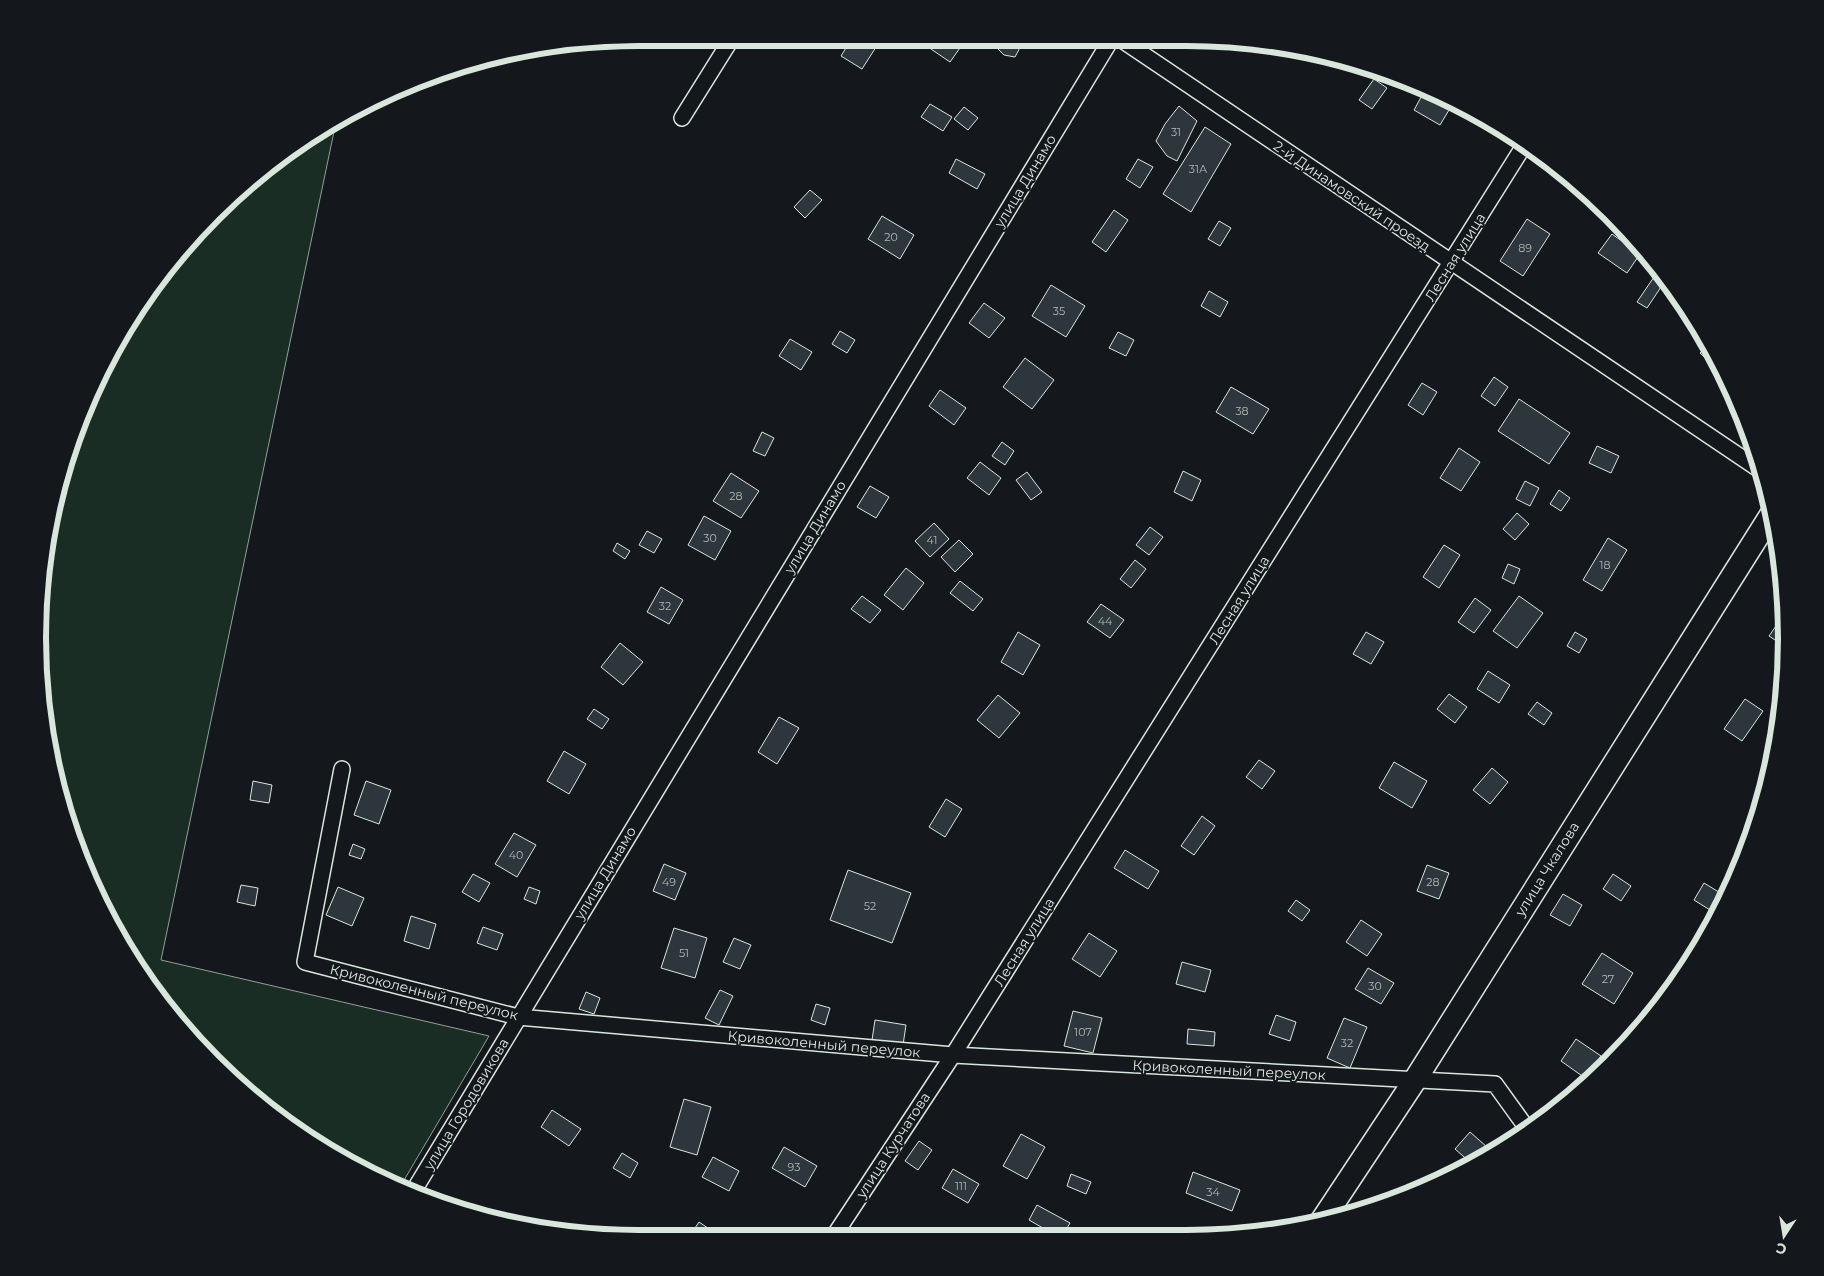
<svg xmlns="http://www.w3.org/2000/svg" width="1824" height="1276" viewBox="0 0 1824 1276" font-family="Montserrat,sans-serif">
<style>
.green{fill:#1a2d24;stroke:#939e99}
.building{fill:#2c363c;stroke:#d8e6dc}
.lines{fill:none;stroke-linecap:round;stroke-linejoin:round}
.street-casing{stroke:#d8e6dc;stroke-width:18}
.secondary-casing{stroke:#d8e6dc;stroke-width:25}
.street{stroke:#14181c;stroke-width:15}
.secondary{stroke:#14181c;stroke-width:22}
.labels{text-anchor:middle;stroke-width:4;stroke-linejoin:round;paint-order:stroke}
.number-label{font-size:11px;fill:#adbab4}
.street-label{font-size:14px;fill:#d8e6dc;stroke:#14181c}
.rim{fill:none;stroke:#d8e6dc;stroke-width:6}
</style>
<rect width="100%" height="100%" fill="#14181c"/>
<path class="green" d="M336,122l-175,838 328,76 -89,151 -27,-10 -100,-62 -86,-81 -87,-130 -51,-149 -11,-117 5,-78 40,-152 56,-103 47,-63 119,-103z"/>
<g class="building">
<path d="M852,38h15l11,6 -16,25 -21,-13z"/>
<path d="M935,38h32l-17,24 -22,-15z"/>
<path d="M1002,38h23l-10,19 -11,-2 -10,-10z"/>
<path d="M1257,45l16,1 -5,6z"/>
<path d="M1374,79l13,9 -15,21 -13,-9z"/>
<path d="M1425,90l27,15 -12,20 -26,-15z"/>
<path d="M930,104l22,13 -9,14 -22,-14z"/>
<path d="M1179,106l18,15 -20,40 -10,-5 -11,-15 9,-17z"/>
<path d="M964,107l14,11 -10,12 -14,-11z"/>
<path d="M1205,127l26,17 -40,68 -28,-18z"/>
<path d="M956,159l29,15 -8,15 -28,-16z"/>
<path d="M1138,159l15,8 -13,21 -14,-9z"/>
<path d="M810,190l12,10 -17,18 -11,-11z"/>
<path d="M1114,210l14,10 -22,32 -14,-10z"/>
<path d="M882,216l32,19 -14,24 -32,-20z"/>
<path d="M1527,219l23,15 -27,42 -23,-15z"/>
<path d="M1219,221l12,7 -11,18 -12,-7z"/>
<path d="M1612,234l28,20 -13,19 -29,-20z"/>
<path d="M1656,274l9,7 -18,27 -10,-6z"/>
<path d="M1051,285l34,21 -19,31 -34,-21z"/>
<path d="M1209,291l19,11 -8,15 -19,-11z"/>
<path d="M984,303l21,15 -16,20 -20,-15z"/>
<path d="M840,331l15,9 -8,13 -15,-9z"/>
<path d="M1118,332l16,8 -8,16 -17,-8z"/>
<path d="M790,339l22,13 -11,18 -22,-14z"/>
<path d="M1709,344l9,20 -3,3 -15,-14z"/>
<path d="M1025,358l29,22 -22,29 -29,-22z"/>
<path d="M1494,377l14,10 -13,19 -14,-10z"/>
<path d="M1422,383l15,9 -14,23 -15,-10z"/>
<path d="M1231,387l38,22 -16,25 -37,-22z"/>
<path d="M940,390l26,18 -12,17 -25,-19z"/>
<path d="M1519,399l51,34 -21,31 -51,-33z"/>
<path d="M762,432l12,6 -9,18 -12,-5z"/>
<path d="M1002,442l12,9 -9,14 -13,-9z"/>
<path d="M1597,446l22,10 -8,17 -22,-10z"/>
<path d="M1459,448l21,14 -19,29 -21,-13z"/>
<path d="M980,462l21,16 -12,17 -22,-17z"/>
<path d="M1183,471l18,9 -9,21 -18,-9z"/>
<path d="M1027,472l15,20 -11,8 -15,-20z"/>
<path d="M731,473l28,18 -18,27 -28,-17z"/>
<path d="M1525,481l14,7 -9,18 -14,-7z"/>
<path d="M870,486l19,11 -13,21 -19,-11z"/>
<path d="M1559,490l11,8 -9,13 -11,-7z"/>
<path d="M1517,513l12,11 -14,16 -12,-11z"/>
<path d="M704,516l27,15 -16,29 -27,-15z"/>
<path d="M934,523l15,16 -19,18 -15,-16z"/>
<path d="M1150,527l13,10 -14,18 -13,-10z"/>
<path d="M647,531l15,8 -8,14 -15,-8z"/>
<path d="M1608,538l19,12 -25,41 -19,-11z"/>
<path d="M959,540l14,14 -18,18 -14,-15z"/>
<path d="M617,543l13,8 -5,8 -12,-8z"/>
<path d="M1444,545l16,10 -21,33 -16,-11z"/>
<path d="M1135,560l11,9 -15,19 -11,-9z"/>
<path d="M1508,564l12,5 -6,15 -12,-6z"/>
<path d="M906,568l18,15 -21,27 -19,-15z"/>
<path d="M960,581l23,18 -10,12 -23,-18z"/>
<path d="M661,587l22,13 -14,24 -22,-12z"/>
<path d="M862,596l19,14 -11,13 -19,-14z"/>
<path d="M1519,596l24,17 -26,35 -24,-17z"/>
<path d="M1475,598l16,12 -17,23 -16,-11z"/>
<path d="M1101,604l23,16 -14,18 -23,-16z"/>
<path d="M1783,616l1,30 -15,-10z"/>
<path d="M1018,632l22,13 -17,30 -22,-13z"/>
<path d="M1366,632l18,10 -13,22 -18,-10z"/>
<path d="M1575,632l12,7 -8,14 -12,-7z"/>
<path d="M620,643l23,19 -20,23 -22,-18z"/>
<path d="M1488,671l22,14 -11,18 -22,-14z"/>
<path d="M1449,694l18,13 -12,16 -18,-14z"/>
<path d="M998,695l22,18 -21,25 -22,-18z"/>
<path d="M1745,699l18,12 -21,30 -18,-12z"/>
<path d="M1537,702l15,11 -8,12 -16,-11z"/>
<path d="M594,709l15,10 -7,10 -15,-10z"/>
<path d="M779,717l20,11 -22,36 -19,-12z"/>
<path d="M564,751l22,13 -17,30 -22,-13z"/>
<path d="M1259,760l16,11 -13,18 -16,-12z"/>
<path d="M1394,762l33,19 -15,27 -33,-20z"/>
<path d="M1492,768l16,14 -18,22 -17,-14z"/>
<path d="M253,781l19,4 -3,18 -19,-3z"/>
<path d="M366,781l25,9 -12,34 -25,-9z"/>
<path d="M946,799l16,10 -17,28 -16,-10z"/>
<path d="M1202,816l13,10 -21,29 -13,-9z"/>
<path d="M514,833l22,12 -19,32 -22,-13z"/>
<path d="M353,844l12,5 -4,10 -12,-4z"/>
<path d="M1125,850l34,21 -11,18 -34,-21z"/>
<path d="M664,864l22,9 -11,27 -22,-9z"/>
<path d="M1427,865l22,8 -10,26 -22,-8z"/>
<path d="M848,870l63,23 -19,50 -62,-23z"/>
<path d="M473,874l17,9 -11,19 -17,-10z"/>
<path d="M1613,874l18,12 -10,15 -18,-12z"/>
<path d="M1704,883l23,14 -9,18 -24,-15z"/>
<path d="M241,885l17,3 -3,18 -18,-4z"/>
<path d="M338,887l26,11 -12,28 -26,-11z"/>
<path d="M529,887l11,4 -4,13 -12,-5z"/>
<path d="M1563,894l19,11 -12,21 -20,-11z"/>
<path d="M1296,900l14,10 -8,11 -14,-10z"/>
<path d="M411,916l25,8 -7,25 -25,-8z"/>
<path d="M1361,920l21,14 -15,22 -21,-14z"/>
<path d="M483,927l20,7 -6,16 -20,-7z"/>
<path d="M674,928l33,10 -12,40 -34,-10z"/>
<path d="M1089,933l28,18 -17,26 -28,-18z"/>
<path d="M734,938l17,7 -11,24 -17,-7z"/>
<path d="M1602,953l31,20 -19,31 -32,-20z"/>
<path d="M1182,962l29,8 -6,22 -29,-8z"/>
<path d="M1368,968l26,15 -13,21 -26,-15z"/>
<path d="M720,990l13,6 -14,29 -14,-7z"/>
<path d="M586,992l14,6 -6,16 -15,-5z"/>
<path d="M816,1004l14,4 -5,17 -14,-5z"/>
<path d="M1073,1011l29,7 -9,35 -29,-7z"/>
<path d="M1276,1015l20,7 -6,19 -21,-7z"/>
<path d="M1344,1018l23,9 -17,41 -23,-10z"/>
<path d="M875,1020l31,5 -3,20 -31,-5z"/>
<path d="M1188,1029l27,3 -1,14 -27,-2z"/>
<path d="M1576,1039l25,17 -16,22 -24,-17z"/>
<path d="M1569,1086l9,6 -17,12 -4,-3z"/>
<path d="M684,1099l27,8 -14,48 -27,-8z"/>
<path d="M552,1110l29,19 -12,17 -28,-19z"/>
<path d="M1470,1132l17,15 -16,16 -16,-14z"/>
<path d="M1021,1134l24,13 -18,32 -24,-13z"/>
<path d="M919,1141l13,9 -14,20 -13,-9z"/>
<path d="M784,1147l33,19 -12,21 -33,-19z"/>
<path d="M622,1153l16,10 -8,15 -17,-10z"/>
<path d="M713,1157l26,14 -10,20 -27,-14z"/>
<path d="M953,1169l26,15 -11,19 -26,-15z"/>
<path d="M1193,1172l47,18 -8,21 -46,-18z"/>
<path d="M1071,1174l20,8 -5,12 -19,-8z"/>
<path d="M1037,1205l33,18 -7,12h-8l-26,-15z"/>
<path d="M474,1206l24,15 -15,-3 -14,-5z"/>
<path d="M699,1222l22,15h-32z"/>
</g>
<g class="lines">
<defs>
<g id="street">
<path d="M1119,38l641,432"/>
<path d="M682,118l50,-80"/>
<path d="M342,769l-37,193 213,55 435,38 542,29 31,43"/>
<path d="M413,1192l699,-1154"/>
<path d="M834,1236l119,-181 572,-911"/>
</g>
<path id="secondary" d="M1321,1222l94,-142 356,-565"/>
</defs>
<use href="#street" class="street-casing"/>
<use href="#secondary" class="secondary-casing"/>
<use href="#street" class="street"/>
<use href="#secondary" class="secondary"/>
</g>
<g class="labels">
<g class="number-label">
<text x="1176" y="136">31</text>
<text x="1198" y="173">31А</text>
<text x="891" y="241">20</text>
<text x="1525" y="252">89</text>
<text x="1059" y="315">35</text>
<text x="1242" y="415">38</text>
<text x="736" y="500">28</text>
<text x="710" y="542">30</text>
<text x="932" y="544">41</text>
<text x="1605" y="569">18</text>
<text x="665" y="610">32</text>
<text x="1105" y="625">44</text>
<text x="516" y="859">40</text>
<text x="669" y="886">49</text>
<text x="1433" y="886">28</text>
<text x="870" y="910">52</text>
<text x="684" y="957">51</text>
<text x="1608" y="983">27</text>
<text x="1375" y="990">30</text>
<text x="1083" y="1036">107</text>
<text x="1347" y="1047">32</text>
<text x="794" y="1171">93</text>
<text x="961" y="1190">111</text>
<text x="1213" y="1196">34</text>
</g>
<g class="street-label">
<text transform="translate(1025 181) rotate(-59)" y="5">улица Динамо</text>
<text transform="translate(1352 196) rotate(34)" y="5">2-й Динамовский проезд</text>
<text transform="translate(1455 257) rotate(-58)" y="5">Лесная улица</text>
<text transform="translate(815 527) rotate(-59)" y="5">улица Динамо</text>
<text transform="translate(1239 600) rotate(-58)" y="5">Лесная улица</text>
<text transform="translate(1547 869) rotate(-58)" y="5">улица Чкалова</text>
<text transform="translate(605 873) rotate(-59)" y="5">улица Динамо</text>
<text transform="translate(1024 942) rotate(-58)" y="5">Лесная улица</text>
<text transform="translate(424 992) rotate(14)" y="5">Кривоколенный переулок</text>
<text transform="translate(824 1044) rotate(5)" y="5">Кривоколенный переулок</text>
<text transform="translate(1229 1070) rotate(3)" y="5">Кривоколенный переулок</text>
<text transform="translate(466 1104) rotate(-59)" y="5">улица Городовикова</text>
<text transform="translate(893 1145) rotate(-57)" y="5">улица Курчатова</text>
</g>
</g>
<path d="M0 0H1824V1276H0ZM638 46H1186A592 592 0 0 1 1778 638V638A592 592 0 0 1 1186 1230H638A592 592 0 0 1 46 638V638A592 592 0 0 1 638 46Z" fill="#14181c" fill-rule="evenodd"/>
<path class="rim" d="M638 46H1186A592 592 0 0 1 1778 638V638A592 592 0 0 1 1186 1230H638A592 592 0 0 1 46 638V638A592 592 0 0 1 638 46Z"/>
<g transform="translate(1784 1236) rotate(192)" stroke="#14181c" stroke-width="4" paint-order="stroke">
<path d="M0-4L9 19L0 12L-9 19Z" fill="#d8e6dc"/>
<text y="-8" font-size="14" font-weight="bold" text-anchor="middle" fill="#d8e6dc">С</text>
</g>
</svg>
